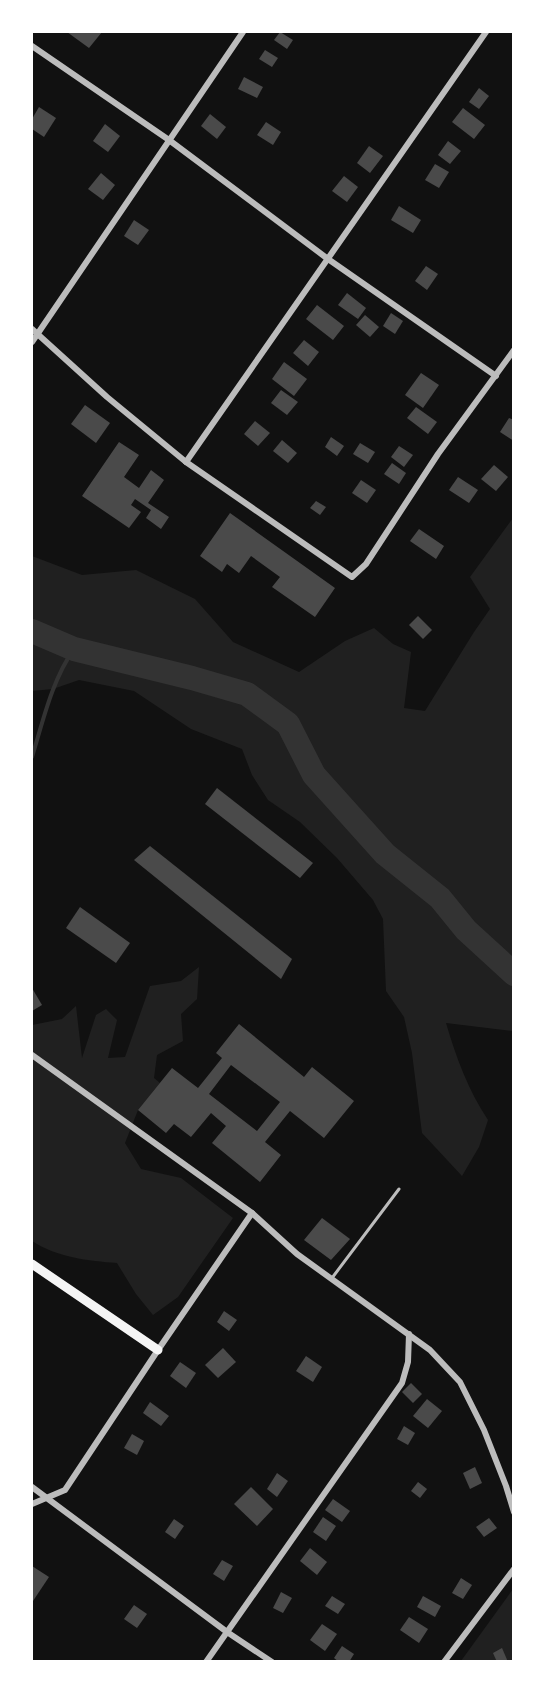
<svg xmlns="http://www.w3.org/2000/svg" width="545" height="1693" viewBox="0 0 545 1693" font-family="Montserrat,sans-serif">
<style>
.green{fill:#202020}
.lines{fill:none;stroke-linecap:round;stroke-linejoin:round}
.stream{stroke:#333;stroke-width:4}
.river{stroke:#333;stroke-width:24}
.building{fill:#4a4a4a;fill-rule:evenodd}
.service{stroke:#bcbcbc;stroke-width:3}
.minor{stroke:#bcbcbc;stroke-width:6}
.secondary{stroke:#f5f5f5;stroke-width:9}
</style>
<rect width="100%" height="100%" fill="#111"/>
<g class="green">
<path d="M513,518v513l-67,-8c10,34 22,67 42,97l-9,27 -17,29 -40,-43 -10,-80 -8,-36 -18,-26 -3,-72 -10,-19 -36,-42 -37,-36 -32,-22 -16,-25 -10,-26 -51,-20 -57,-38 -55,-11 -26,9 -21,2v-135l50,19 54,-5 59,29 38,43 66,30 46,-31 29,-13 19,16 18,8 -7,56 21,3 49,-79 16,-23 -20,-32z"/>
<path d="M199,967l-2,32 -16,15 2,27 -26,14 -3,23 6,5 -22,27 -13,33 16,26 40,9 52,40 -55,79 -25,18 -17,-21 -19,-31c-28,-2 -61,-6 -85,-22v-216l30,-6 14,-13 6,52 14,-43 10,-6 11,11 -9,38 17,-1 25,-71 31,-5z"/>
<path d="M513,1589v72h-52z"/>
</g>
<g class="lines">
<path class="stream" d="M32,757c11,-36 20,-77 42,-108"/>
<path class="river" d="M32,631l42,18 118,29 55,16 41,30 26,51 71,79 55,44 26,32 48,44"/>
</g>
<g class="building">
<path d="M67,32h35l-13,16z"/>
<path d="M280,32l13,8 -6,9 -13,-9z"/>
<path d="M265,50l13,8 -6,9 -13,-8z"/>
<path d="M244,77l19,10 -6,11 -19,-9z"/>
<path d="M479,88l10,8 -10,13 -10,-7z"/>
<path d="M39,107l17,11 -12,19 -12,-8v-10z"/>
<path d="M463,108l22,17 -11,14 -22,-17z"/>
<path d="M210,114l16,13 -9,12 -16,-13z"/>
<path d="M266,122l15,10 -8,13 -16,-10z"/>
<path d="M105,124l15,12 -12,16 -15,-11z"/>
<path d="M448,141l13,10 -11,13 -12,-9z"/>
<path d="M369,146l14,10 -13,17 -13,-10z"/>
<path d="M435,164l14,8 -10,16 -14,-8z"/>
<path d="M101,173l14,12 -12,15 -15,-11z"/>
<path d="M344,176l14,11 -11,15 -15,-11z"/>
<path d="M399,206l22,14 -8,13 -22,-13z"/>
<path d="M134,220l15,10 -11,15 -14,-9z"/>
<path d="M426,266l12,8 -11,16 -12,-9z"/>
<path d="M347,293l19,15 -8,11 -20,-14z"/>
<path d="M317,305l27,21 -11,14 -27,-21z"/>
<path d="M391,313l12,8 -8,13 -12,-8z"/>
<path d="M365,315l14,12 -9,10 -14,-12z"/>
<path d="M304,340l15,12 -11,14 -15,-13z"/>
<path d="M284,362l23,17 -13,17 -22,-17z"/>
<path d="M421,373l18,12 -16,23 -18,-13z"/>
<path d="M281,390l17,12 -11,13 -16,-12z"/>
<path d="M85,405l25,18 -14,20 -25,-19z"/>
<path d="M416,407l21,15 -9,12 -21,-16z"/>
<path d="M509,418l5,2v21l-14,-9z"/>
<path d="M255,421l15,12 -12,13 -14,-12z"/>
<path d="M331,437l13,9 -7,10 -12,-9z"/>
<path d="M282,440l15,13 -9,10 -15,-12z"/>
<path d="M119,442l20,13 -15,22 15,11 12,-18 13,10 -16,23 21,14 -8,12 -15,-11 5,-8 -16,-11 -4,6 10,7 -12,16 -47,-32z"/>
<path d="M360,443l15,9 -7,11 -15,-9z"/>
<path d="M399,446l14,9 -9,12 -13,-10z"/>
<path d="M392,463l14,10 -7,11 -15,-10z"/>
<path d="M494,465l14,12 -12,14 -15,-12z"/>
<path d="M458,477l20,13 -9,13 -20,-13z"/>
<path d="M361,480l15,10 -9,13 -15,-10z"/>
<path d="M316,501l10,6 -6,8 -10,-7z"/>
<path d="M230,513l105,75 -20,29 -43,-30 8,-10 -29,-21 -12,17 -12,-9 -5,8 -22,-16z"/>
<path d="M419,529l25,17 -8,13 -26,-18z"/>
<path d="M418,616l14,14 -9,9 -14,-14z"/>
<path d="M217,788l96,75 -13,15 -95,-74z"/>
<path d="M150,846l142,113 -11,20 -147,-119z"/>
<path d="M80,907l50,36 -14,20 -50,-35z"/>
<path d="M32,988l10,17 -10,6z"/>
<path d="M239,1024l65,53 8,-10 42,34 -30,37 -34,-27 -25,31 16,13 -21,27 -48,-39 14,-17 -15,-13 -20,24 -17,-13 -8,9 -28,-23 34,-42 26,20 24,-30 -6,-5zM231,1065l49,37 -23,29 -48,-37z"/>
<path d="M322,1218l28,21 -19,21 -27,-20z"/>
<path d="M224,1311l13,9 -8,11 -12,-9z"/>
<path d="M223,1348l13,14 -18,16 -13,-13z"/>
<path d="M306,1356l16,11 -9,15 -17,-11z"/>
<path d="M180,1362l16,11 -10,15 -16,-12z"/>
<path d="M411,1383l11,11 -9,9 -11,-11z"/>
<path d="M427,1399l15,12 -14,17 -15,-12z"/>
<path d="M150,1402l19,14 -8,10 -18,-13z"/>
<path d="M404,1426l11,7 -7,12 -11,-6z"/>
<path d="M132,1434l12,7 -7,14 -13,-7z"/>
<path d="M475,1467l7,16 -12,6 -7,-16z"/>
<path d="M277,1473l11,8 -11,16 -10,-8z"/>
<path d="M418,1482l9,7 -7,9 -9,-7z"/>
<path d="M251,1487l22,22 -16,17 -23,-22z"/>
<path d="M333,1499l17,12 -8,11 -17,-12z"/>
<path d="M323,1517l13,9 -10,15 -13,-9z"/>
<path d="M489,1518l8,10 -13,9 -8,-10z"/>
<path d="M174,1519l10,7 -9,13 -10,-7z"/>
<path d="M310,1548l17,14 -10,13 -17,-14z"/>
<path d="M222,1560l11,6 -9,15 -11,-7z"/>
<path d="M32,1566l17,11 -16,24 -1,-1z"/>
<path d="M461,1578l11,7 -9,14 -11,-6z"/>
<path d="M281,1592l11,6 -9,15 -10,-5z"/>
<path d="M332,1596l13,8 -7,10 -13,-8z"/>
<path d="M423,1596l18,10 -6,11 -18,-10z"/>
<path d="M134,1605l13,9 -10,14 -13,-9z"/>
<path d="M409,1617l19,12 -9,14 -19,-13z"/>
<path d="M322,1624l15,10 -12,17 -15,-11z"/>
<path d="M342,1646l12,8 -5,8h-10l-5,-4z"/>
<path d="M502,1648l6,14h-11l-4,-9z"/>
</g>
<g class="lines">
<path class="service" d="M332,1278l67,-89"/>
<g class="minor">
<path d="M32,46l137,94 159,119 168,117"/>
<path d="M32,329l75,68 79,65 166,115 14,-13 72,-110 76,-104"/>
<path d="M32,342l211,-310"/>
<path d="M186,462l300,-430"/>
<path d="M32,1055l220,158 45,41 133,96 30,32 24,48 22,56 8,26"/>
<path d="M32,1487l195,145 45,30"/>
<path d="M32,1504l33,-14 93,-140 94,-137"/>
<path d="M206,1662l196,-279 6,-21 1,-28"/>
<path d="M444,1662l70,-93"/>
</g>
<path class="secondary" d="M32,1264l126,86"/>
</g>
<rect width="545" height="1693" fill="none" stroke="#ffffff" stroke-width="66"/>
</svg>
